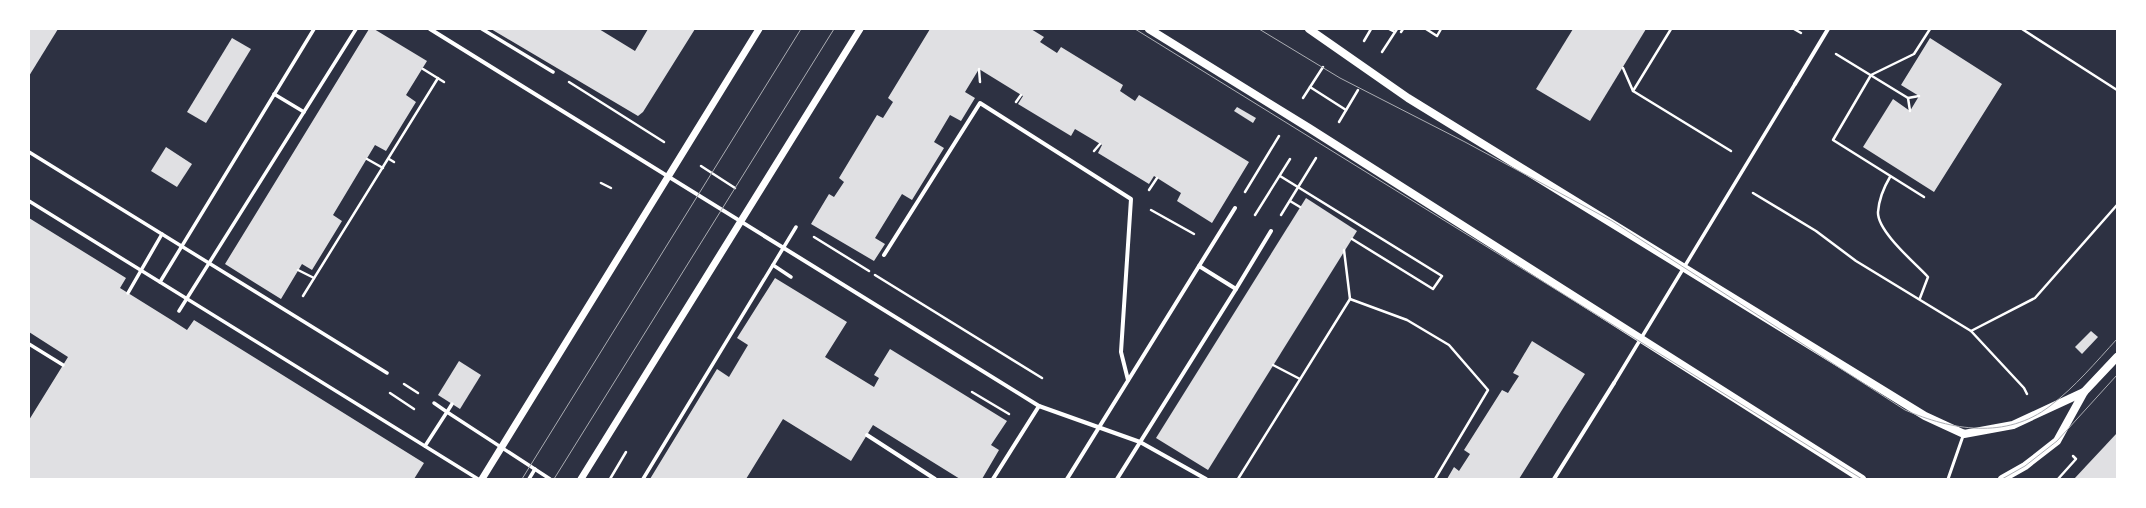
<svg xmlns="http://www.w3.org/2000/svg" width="2146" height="508" viewBox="0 0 2146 508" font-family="Raleway,sans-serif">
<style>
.building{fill:#e0e0e3}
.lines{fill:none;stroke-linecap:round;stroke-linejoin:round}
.path{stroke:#fff;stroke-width:2.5}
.service{stroke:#fff;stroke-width:3}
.pedestrian{stroke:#fff;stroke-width:3.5}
.minor{stroke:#fff;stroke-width:4}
.tertiary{stroke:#fff;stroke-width:7}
.secondary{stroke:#fff;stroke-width:8}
.tram{stroke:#abadb3;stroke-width:1}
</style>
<rect width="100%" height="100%" fill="#2d3142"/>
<g class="building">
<path d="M29,29h29l-29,47z"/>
<path d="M369,29h5l53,32 -21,34 10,7 -30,49 -11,-6 -42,70 9,6 -30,49 -10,-6 -21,35 -56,-35z"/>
<path d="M491,29h108l36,22 13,-22h47l-52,83 -5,4z"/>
<path d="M930,29h101l13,8 -4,5 17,11 4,-6 62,38 -3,6 15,10 4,-6 110,67 -37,61 -35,-22 4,-8 -27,-17 -5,8 -51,-31 4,-8 -27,-16 -4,7 -53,-32 5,-8 -44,-27 -14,23 10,6 -14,23 -11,-6 -16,27 10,6 -32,52 -10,-6 -27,44 10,6 -11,17 -63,-37 18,-30 5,3 10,-15 -5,-4 38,-63 6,3 10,-16 -5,-4z"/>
<path d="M1573,29h73l-56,92 -54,-32z"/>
<path d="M232,38l19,11 -45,74 -19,-11z"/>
<path d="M1930,38l72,46 -68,108 -71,-45 30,-48 17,12 9,-15 -18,-11z"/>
<path d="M1237,107l19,11 -3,5 -19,-12z"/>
<path d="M166,147l26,17 -15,23 -26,-16z"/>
<path d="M1306,198l51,33 -149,239 -52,-32z"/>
<path d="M29,218l97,60 -6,10 53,33 14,9 7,-10 230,143 -10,16h-385v-59l39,-63 -39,-25z"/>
<path d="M775,278l72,44 -22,35 49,30 5,-9 -5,-3 16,-26 117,72 -16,24 8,5 -17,29h-22l-87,-54 -22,36 -68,-42 -37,60h-96l67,-110 12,8 19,-32 -11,-7z"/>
<path d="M2091,331l7,6 -16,17 -7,-7z"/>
<path d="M1532,341l53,33 -23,36 -43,69h-72l7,-12 5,4 11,-17 -6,-4 38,-60 6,3 5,-8 6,-9 -6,-3z"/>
<path d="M459,361l22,14 -21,34 -22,-14z"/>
<path d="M2117,433v46h-43z"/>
</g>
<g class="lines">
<g class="path">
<path d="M1389,29l6,3"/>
<path d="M1426,29l11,7 4,-7"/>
<path d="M1794,29l7,4"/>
<path d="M2022,29l95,61"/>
<path d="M1401,32l2,-3"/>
<path d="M1364,41l7,-12"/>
<path d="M1382,52l15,-23"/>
<path d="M1836,54l72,44 11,-2"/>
<path d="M1623,68l10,23 98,60"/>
<path d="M423,69l21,13"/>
<path d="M979,69l1,13"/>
<path d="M569,82l95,60"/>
<path d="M1310,87l36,23"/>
<path d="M1633,91l38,-62"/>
<path d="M1303,98l20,-31"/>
<path d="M1908,98l2,13"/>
<path d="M1016,102l5,-7"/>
<path d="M1339,122l19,-32"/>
<path d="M1094,151l6,-7"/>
<path d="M367,159l16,9"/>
<path d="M389,159l5,3"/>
<path d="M701,166l34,22"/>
<path d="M1280,176l162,100 -9,13 -81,-50"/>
<path d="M1890,177c-6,10 -11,22 -12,35 -1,19 37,51 50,65l-8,21"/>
<path d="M601,183l10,5"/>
<path d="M1149,190l8,-12"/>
<path d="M1245,192l34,-56"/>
<path d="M1753,193l63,38 40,30 115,70 53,57 3,6"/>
<path d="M1924,197l-91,-57 38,-65 43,-21 16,-25"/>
<path d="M1290,201l10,6"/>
<path d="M1151,210l43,24"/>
<path d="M1255,215l35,-56"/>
<path d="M1281,215l35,-57"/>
<path d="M814,237l55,34"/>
<path d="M298,270l16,8"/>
<path d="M875,275l167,103"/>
<path d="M303,296l135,-218"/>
<path d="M1350,299l57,21 42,25 39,45 -53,89"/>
<path d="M1971,331l64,-33 82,-93"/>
<path d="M1273,365l27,14"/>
<path d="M404,384l14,9"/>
<path d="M972,392l37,22"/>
<path d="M390,393l24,16"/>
<path d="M610,479l16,-27"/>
<path d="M1238,479l112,-180 -6,-49"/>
<path d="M2058,479l18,-20 -3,-3"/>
</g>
<path class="service" d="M1948,479l15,-43"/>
<g class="pedestrian">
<path d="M482,29l71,43"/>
<path d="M274,94l30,18"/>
<path d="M29,152l358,221"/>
<path d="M29,201l449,278"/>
<path d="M773,265l18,12"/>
<path d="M160,282l154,-253"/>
<path d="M128,293l34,-59"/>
<path d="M179,311l177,-282"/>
<path d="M29,344l34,21"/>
<path d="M1614,383l181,-299"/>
<path d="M434,403l13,9 5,-8"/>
<path d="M425,446l22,-34 103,67"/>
<path d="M529,479l6,-10"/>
<path d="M643,479l153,-252"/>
</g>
<g class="minor">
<path d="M430,29l609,377 101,36 66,37"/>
<path d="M1795,84l33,-55"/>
<path d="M884,255l96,-152 151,96 -10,153 7,28"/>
<path d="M1199,266l36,-58"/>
<path d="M1236,289l35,-58"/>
<path d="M867,435l68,44"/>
<path d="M993,479l46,-73"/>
<path d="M1067,479l132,-213 37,23 -119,190"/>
<path d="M1554,479l60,-96"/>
</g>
<g class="tertiary">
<path d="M482,479l277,-450"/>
<path d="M581,479l279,-450"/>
</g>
<g class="secondary">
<path d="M1149,29l160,99 553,351"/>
<path d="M1309,29l99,69 517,318 39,18 49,-9 71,-33"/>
<path d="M2002,479l23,-13 32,-25 27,-49 33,-35"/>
</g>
<g class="tram">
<path d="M1135,29l727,450"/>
<path d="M1259,29l81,49 125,64 147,79 293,189c46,20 101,30 145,-4 25,-19 46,-44 67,-67"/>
<path d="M522,479l279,-450"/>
<path d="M554,479l280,-450"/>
<path d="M2002,479l23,-13 32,-25 60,-66"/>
</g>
</g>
<rect width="2146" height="508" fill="none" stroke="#ffffff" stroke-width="60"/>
</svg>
